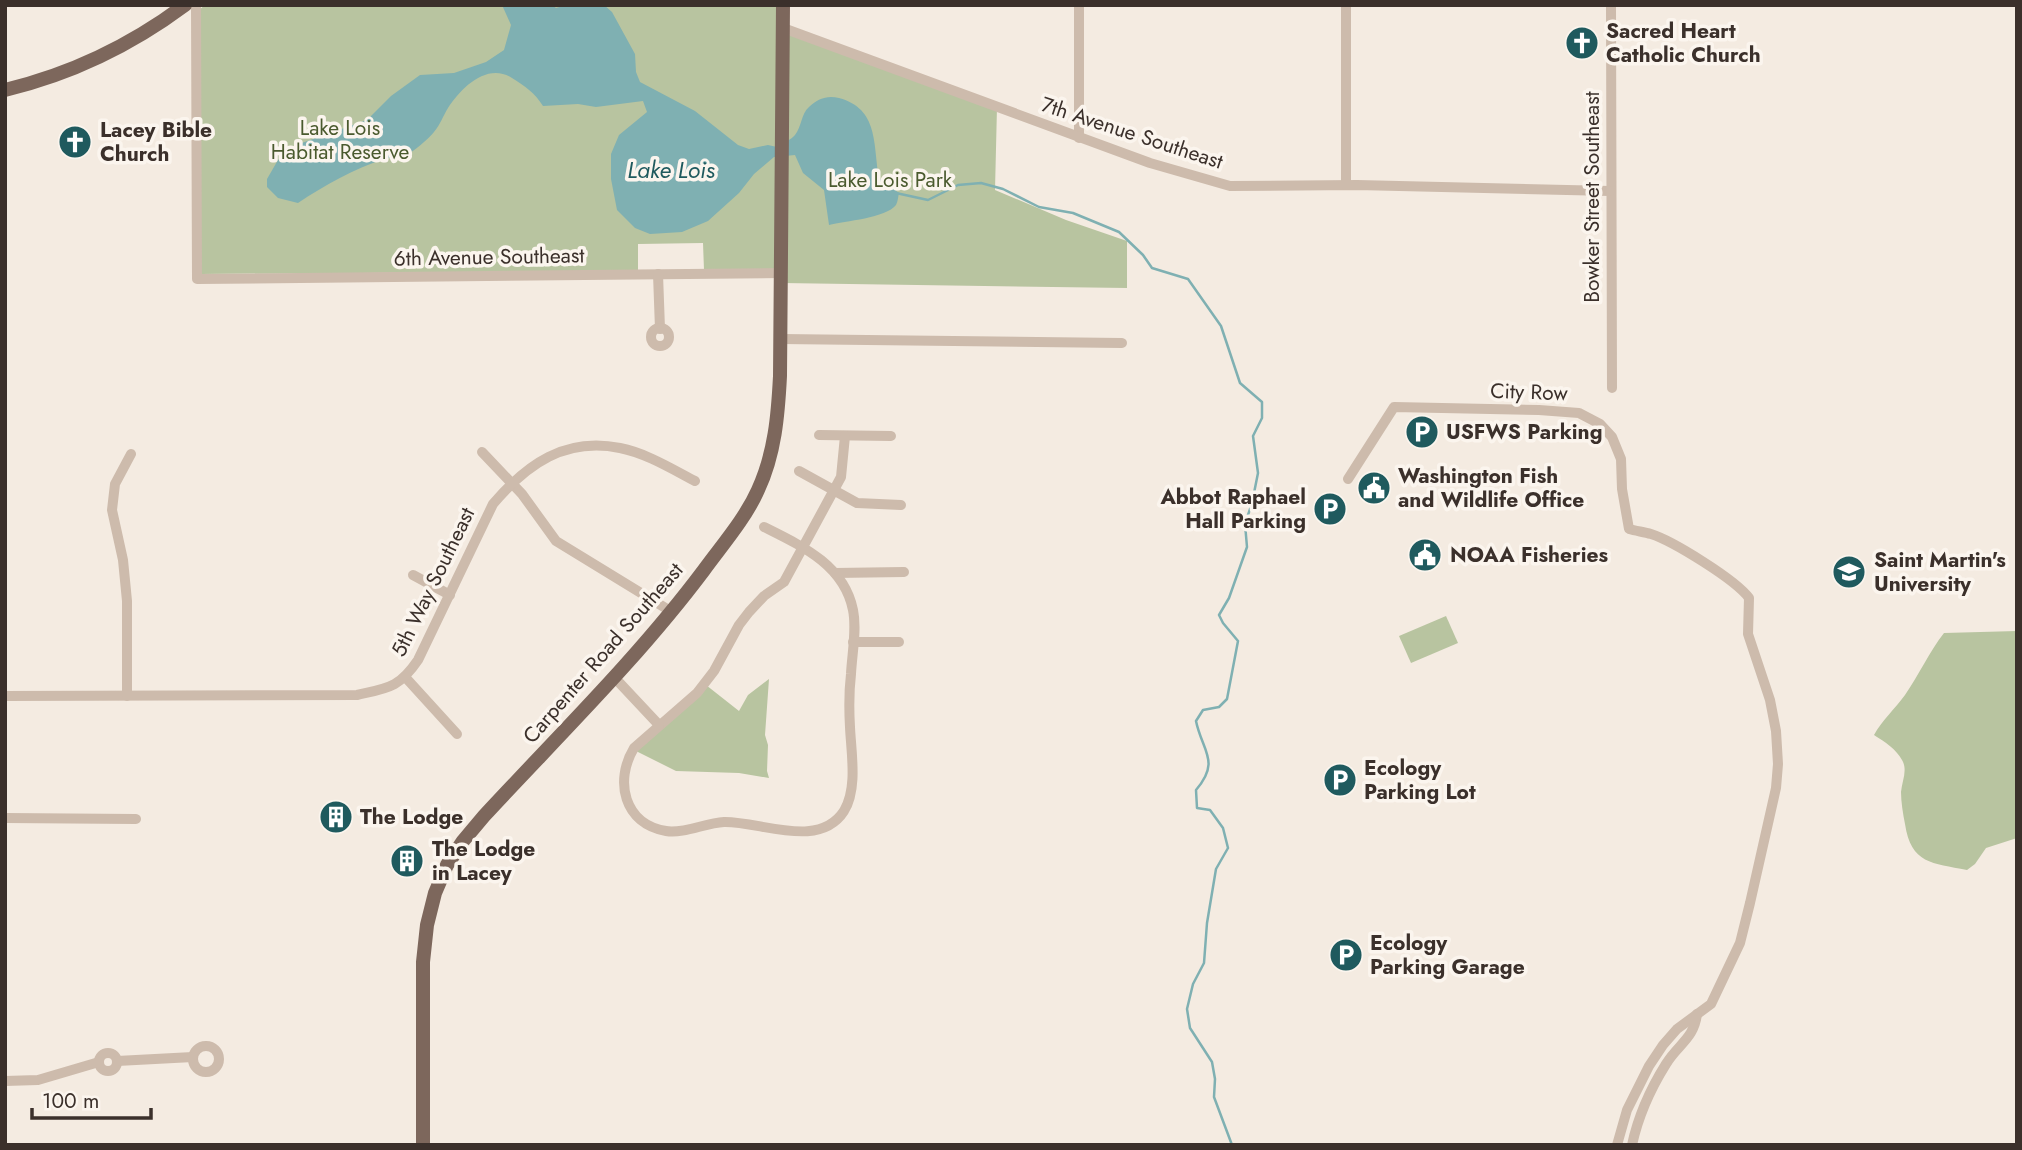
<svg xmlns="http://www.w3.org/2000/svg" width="2022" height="1150" viewBox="0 0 2022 1150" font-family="Jost,sans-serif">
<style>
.green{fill:#b8c4a0}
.water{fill:#7fb0b2}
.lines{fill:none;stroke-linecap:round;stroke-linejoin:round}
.stream{stroke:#7fb0b2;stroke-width:2.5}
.minor{stroke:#cdbbac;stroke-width:10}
.major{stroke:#7d675c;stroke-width:14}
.labels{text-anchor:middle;stroke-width:7;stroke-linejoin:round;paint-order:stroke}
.poi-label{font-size:21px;font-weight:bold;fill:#3b302b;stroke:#fbf5ee;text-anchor:start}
.park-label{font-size:21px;fill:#4a5a2e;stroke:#fbf5ee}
.street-label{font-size:21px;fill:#3b302b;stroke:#fbf5ee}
.water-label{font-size:23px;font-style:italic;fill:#1f5a5e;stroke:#fbf5ee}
</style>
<rect width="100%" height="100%" fill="#f4ebe1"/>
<g class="green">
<path d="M205,5h578v23l214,79 -2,83 71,30 61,21v47l-345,-5 -3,-13h-75l-1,-27 -65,1v27l-437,3 -2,-264z"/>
<path d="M1446,616l12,27 -47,20 -12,-27z"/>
<path d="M2017,631v207l-31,10 -11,16 -8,6c-35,-7 -56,-6 -62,-46 -2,-10 -4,-22 -4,-32 1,-11 7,-22 1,-32 -6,-11 -17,-18 -28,-25 8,-15 21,-26 31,-40 14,-20 24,-43 39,-62z"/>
<path d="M769,679l-4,56 3,10 -1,26 2,7 -30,-5 -63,-2 -42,-21 72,-65 33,26 9,-16z"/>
</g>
<path class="water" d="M502,5h50l4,3 10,-3h38l8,7 23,42 1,18 4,10 55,29 43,34 11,4 19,-4 9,2c5,-4 14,-7 18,-12 7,-9 6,-21 14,-28 9,-9 19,-12 30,-9 40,11 34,46 40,80l20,15c-1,4 -1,8 -3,12 -10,13 -51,16 -67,20l-5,-35 -21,-17 -8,-18 -21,2 -20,17 -15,19 -31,28 -26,11 -32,2 -15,-6 -18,-18 -6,-31v-25l8,-19 28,-23 -4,-11 -47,6 -18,-3 -35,2c-8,-13 -18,-20 -31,-28 -25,-16 -51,10 -64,30 -5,8 -8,17 -14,24 -6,7 -20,20 -29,23 -6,3 -14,2 -21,4 -30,10 -59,26 -86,44l-20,-5 -11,-11v-8l11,-19 18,-15 71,-25 24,-24 29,-21 34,-2 32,-11 18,-12 7,-25z"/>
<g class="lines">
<path class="stream" d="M896,193l32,7 30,-15 23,-2 22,6 36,18 34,6 46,19 24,23 9,13 36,11 33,47 19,57 22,19v16l-9,18 5,37 -6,30 -7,21 2,23 -18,51 -10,17 4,8 15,18 -11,58 -8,8 -16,3 -7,11c6,30 25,40 0,69l1,18 13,2 13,18 5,20 -12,21 -9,54 -3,40 -11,21 -6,25 3,19 22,34 3,17 -1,18 18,48"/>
<g class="minor">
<path d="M196,5l1,274 585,-6"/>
<path d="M1079,5v133"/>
<path d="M1611,5l1,383"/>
<path d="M783,28l367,135 80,23 127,-1 253,6"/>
<path d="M1346,185v-180"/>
<path d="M658,274l2,55"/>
<circle cx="660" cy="337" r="9"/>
<path d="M781,339l341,4"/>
<path d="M819,435l72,1"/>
<path d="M482,452l40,42 34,47 116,71"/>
<path d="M799,471l58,32 44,2"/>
<path d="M1348,479l46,-72 145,3 40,3 21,11 12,13 9,22 1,30 7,40c7,2 15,3 22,5 22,7 85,46 98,64l-1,36 22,66 6,31 2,33 -2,24 -26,115 -10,40 -29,61 -34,25 -14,16 -14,21 -22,44 -10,35"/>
<path d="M764,527c38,19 80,38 89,83 4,19 -1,44 -2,64 -2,17 -2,36 -1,53 1,25 8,61 -6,84 -25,39 -84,10 -120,11 -19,1 -40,12 -58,9 -42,-7 -52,-50 -32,-83l63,-55 17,-22 25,-46 10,-13 15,-16 20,-14 57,-105 4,-41"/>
<path d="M835,573l69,-1"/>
<path d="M413,575l37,20"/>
<path d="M853,642h46"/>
<path d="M614,677l45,48"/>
<path d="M406,678l51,56"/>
<path d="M5,696l352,-1c31,-7 42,-7 61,-35l75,-156c34,-40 72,-67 127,-56 26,5 52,21 75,33"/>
<path d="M127,696v-95l-4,-41 -11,-50 3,-26 16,-30"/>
<path d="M5,818l131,1"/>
<circle cx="206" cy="1059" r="13"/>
<circle cx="108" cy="1062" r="9"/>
<path d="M117,1061l76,-4"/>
<path d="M5,1081l33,-1 61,-18"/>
<path d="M1632,1145c6,-28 19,-57 34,-81 12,-20 28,-25 31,-50"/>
</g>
<g class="major">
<path d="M5,90c67,-16 125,-44 180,-85"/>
<path d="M423,1145v-183l4,-37 8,-32 12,-28 16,-24 21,-25c75,-81 154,-158 220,-246 19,-26 41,-51 54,-80 17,-37 20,-75 22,-114l3,-371"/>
</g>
</g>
<defs>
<symbol id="church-disc" viewBox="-11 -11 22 22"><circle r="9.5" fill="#1f5a5e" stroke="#fbf5ee"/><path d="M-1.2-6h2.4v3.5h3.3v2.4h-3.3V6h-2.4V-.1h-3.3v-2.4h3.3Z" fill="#fff"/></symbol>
<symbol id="parking-disc" viewBox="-11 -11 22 22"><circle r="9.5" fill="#1f5a5e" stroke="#fbf5ee"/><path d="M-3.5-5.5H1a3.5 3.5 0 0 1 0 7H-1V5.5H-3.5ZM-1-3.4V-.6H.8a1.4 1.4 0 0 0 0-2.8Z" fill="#fff"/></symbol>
<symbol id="civic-disc" viewBox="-11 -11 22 22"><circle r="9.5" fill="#1f5a5e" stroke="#fbf5ee"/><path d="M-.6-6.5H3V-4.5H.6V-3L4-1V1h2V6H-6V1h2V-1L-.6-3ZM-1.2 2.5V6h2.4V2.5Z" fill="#fff"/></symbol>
<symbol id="university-disc" viewBox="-11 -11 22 22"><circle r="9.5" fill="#1f5a5e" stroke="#fbf5ee"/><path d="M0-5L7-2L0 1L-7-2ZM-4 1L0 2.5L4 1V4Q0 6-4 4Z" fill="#fff"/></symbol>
<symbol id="building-disc" viewBox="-11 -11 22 22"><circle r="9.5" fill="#1f5a5e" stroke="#fbf5ee"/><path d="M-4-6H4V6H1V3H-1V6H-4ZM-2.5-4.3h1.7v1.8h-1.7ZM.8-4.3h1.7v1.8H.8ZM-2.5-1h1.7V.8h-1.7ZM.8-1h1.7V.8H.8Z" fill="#fff"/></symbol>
</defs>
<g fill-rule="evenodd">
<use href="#church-disc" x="1563" y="24" width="38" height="38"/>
<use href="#church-disc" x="56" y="123" width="38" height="38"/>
<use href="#parking-disc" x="1403" y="413" width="38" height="38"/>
<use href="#civic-disc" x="1355" y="469" width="38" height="38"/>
<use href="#parking-disc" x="1311" y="490" width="38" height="38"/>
<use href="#civic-disc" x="1406" y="536" width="38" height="38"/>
<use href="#university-disc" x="1830" y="553" width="38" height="38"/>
<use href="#parking-disc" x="1321" y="761" width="38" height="38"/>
<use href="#building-disc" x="317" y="798" width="38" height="38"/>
<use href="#building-disc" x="388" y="842" width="38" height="38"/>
<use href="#parking-disc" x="1327" y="936" width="38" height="38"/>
</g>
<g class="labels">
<g class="poi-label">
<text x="1606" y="38">Sacred Heart<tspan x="1606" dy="24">Catholic Church</tspan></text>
<text x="100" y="137">Lacey Bible<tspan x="100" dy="24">Church</tspan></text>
<text x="1446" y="439">USFWS Parking</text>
<text x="1398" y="483">Washington Fish<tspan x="1398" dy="24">and Wildlife Office</tspan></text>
<text x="1306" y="504" text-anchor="end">Abbot Raphael<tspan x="1306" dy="24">Hall Parking</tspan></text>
<text x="1450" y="562">NOAA Fisheries</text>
<text x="1874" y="567">Saint Martin's<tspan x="1874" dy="24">University</tspan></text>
<text x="1364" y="775">Ecology<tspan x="1364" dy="24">Parking Lot</tspan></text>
<text x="360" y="824">The Lodge</text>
<text x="432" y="856">The Lodge<tspan x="432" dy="24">in Lacey</tspan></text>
<text x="1370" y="950">Ecology<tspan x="1370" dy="24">Parking Garage</tspan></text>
</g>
<g class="park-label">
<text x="340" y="135">Lake Lois<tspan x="340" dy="24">Habitat Reserve</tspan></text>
<text x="890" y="187">Lake Lois Park</text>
</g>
<g class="street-label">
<text transform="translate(1132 133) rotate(18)" y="7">7th Avenue Southeast</text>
<text transform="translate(1592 197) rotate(-90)" y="7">Bowker Street Southeast</text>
<text transform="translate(489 257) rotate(-1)" y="7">6th Avenue Southeast</text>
<text transform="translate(1529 392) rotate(2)" y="7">City Row</text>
<text transform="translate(433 582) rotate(-64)" y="7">5th Way Southeast</text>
<text transform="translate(603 653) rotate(-49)" y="7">Carpenter Road Southeast</text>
</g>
<g class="water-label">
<text x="671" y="178">Lake Lois</text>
</g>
</g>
<rect width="2022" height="1150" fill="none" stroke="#3b302b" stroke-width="14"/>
<path d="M32 1108v10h119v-10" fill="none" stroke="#3b302b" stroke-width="3.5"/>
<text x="42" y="1108" font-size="21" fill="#3b302b" stroke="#fbf5ee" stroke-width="5" paint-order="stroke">100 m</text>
</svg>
